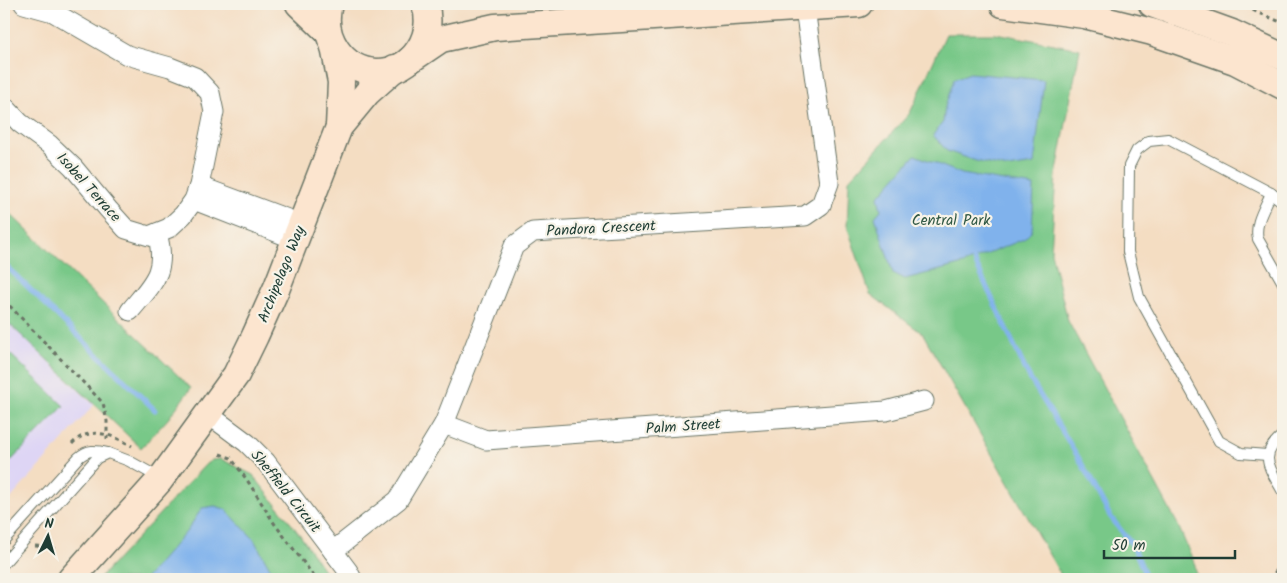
<svg xmlns="http://www.w3.org/2000/svg" width="1287" height="583" viewBox="0 0 1287 583" font-family="Kalam,sans-serif">
<style>
.built{fill:#ded5f5}
.green{fill:#78c888;stroke:#4c825e}
.water{fill:#80b2ec;stroke:#507890}
.lines{fill:none;stroke-linecap:round;stroke-linejoin:round}
.stream{stroke:#80b2ec;stroke-width:5}
.lane-casing{stroke:#6a7566;stroke-width:12}
.street-casing{stroke:#6a7566;stroke-width:21}
.secondary-casing{stroke:#6a7566;stroke-width:29}
.path{stroke:#6a7566;stroke-width:3;stroke-dasharray:4 4;stroke-linecap:butt}
.lane{stroke:#fff;stroke-width:10}
.street{stroke:#fff;stroke-width:19}
.secondary{stroke:#fce5cf;stroke-width:26}
.labels{text-anchor:middle;stroke-width:4.5;stroke-linejoin:round;paint-order:stroke}
.street-label{font-size:15px;fill:#1f3d34;stroke:#f7f3e8}
.park-label{font-size:15px;fill:#315945;stroke:#f7f3e8}
</style>
<rect width="100%" height="100%" fill="#f7f3e8"/>
<filter id="ink" filterUnits="userSpaceOnUse"><feTurbulence type="fractalNoise" baseFrequency=".02" numOctaves="2"/><feDisplacementMap in="SourceGraphic" scale="10" xChannelSelector="R" yChannelSelector="G"/><feConvolveMatrix kernelMatrix="1 2 1 2 8 2 1 2 1" color-interpolation-filters="sRGB"/></filter>
<filter id="wash" filterUnits="userSpaceOnUse"><feTurbulence type="fractalNoise" baseFrequency=".0096" numOctaves="4" result="noise"/><feDisplacementMap in="SourceGraphic" scale="20" xChannelSelector="R" yChannelSelector="G"/><feGaussianBlur stdDeviation="1.12" result="paint"/><feColorMatrix in="noise" values="0 0 0 0 0 0 0 0 0 0 0 0 0 0 0 0 0 1.4 0 .05"/><feComposite in="paint" operator="in"/></filter>
<g filter="url(#wash)">
<rect width="100%" height="100%" fill="#f4ddc2"/>
<path class="built" d="M4,319l90,86 -90,101z"/>
<g class="green">
<path d="M946,34h55l79,15 -24,127 -5,76 17,69 109,202 18,42 2,14h-134l-140,-245 -53,-40 -23,-68 2,-46 61,-67z"/>
<path d="M4,208l187,180 -23,31 -27,29 -137,-129z"/>
<path d="M4,348l60,58 -60,62z"/>
<path d="M221,459l32,16 47,60 30,44h-231l107,-115 6,-4z"/>
</g>
<g class="water">
<path d="M970,73l74,7 -10,84 -26,4 -32,-7 -29,-10 -14,-16 10,-13 2,-15 9,-28z"/>
<path d="M915,155l47,19 72,12 -2,45 -8,8 -61,25 -58,15 -12,-6 -18,-56 6,-7 -3,-13z"/>
<path d="M215,506l10,3 28,29 19,34 1,7h-128l42,-48 15,-23z"/>
</g>
<g class="lines">
<g class="stream">
<path d="M974,260l55,117 49,80 32,59 23,30 14,33"/>
<path d="M4,264l151,146"/>
</g>
</g>
</g>
<g filter="url(#ink)">
<g class="lines">
<defs>
<g id="lane">
<path d="M1271,193c-6,15 -17,30 -13,46l25,44"/>
<path d="M1283,435c-26,21 -13,33 0,57"/>
<path d="M1267,455l-26,-2 -22,-12 -80,-144 -11,-45 1,-86 8,-16 12,-9 19,-2 103,54 12,9"/>
<path d="M4,540l74,-82c10,-9 17,-8 30,-5"/>
<path d="M4,563l93,-105 11,-5 21,8 20,11"/>
</g>
<g id="street">
<path d="M4,106l16,17 30,22 23,22 35,42 18,20 23,7 20,-8 14,-13 11,-15 5,-14 15,-74 -4,-19 -15,-16 -25,-10 -43,-12 -74,-43 -29,-8"/>
<path d="M199,186l102,38"/>
<path d="M194,200l100,39"/>
<path d="M130,311c23,-28 38,-39 27,-78"/>
<path d="M208,414l39,29 19,19 82,109 4,8"/>
<path d="M444,424l42,16 400,-29 38,-10"/>
<path d="M333,551l65,-51 46,-76 70,-178 19,-14 272,-16 16,-11 8,-22 -24,-175"/>
</g>
<g id="secondary">
<path d="M299,4l28,27"/>
<path d="M329,4c-9,32 13,67 48,68 37,0 58,-36 48,-68"/>
<path d="M1003,4l81,11 68,17 83,29 48,25"/>
<path d="M1152,4l80,29 51,24"/>
<path d="M334,47l7,35 -2,45"/>
<path d="M410,60l31,-21 54,-12 364,-23"/>
<path d="M71,579l89,-99 76,-105 19,-39 22,-49 62,-160 28,-34 28,-25"/>
</g>
</defs>
<use href="#lane" class="lane-casing"/>
<use href="#street" class="street-casing"/>
<use href="#secondary" class="secondary-casing"/>
<g class="path">
<path d="M1238,4l45,19"/>
<path d="M4,300l99,103 4,18v18"/>
<path d="M72,444c17,-19 41,-9 60,2"/>
<path d="M220,454l11,4 18,25 25,40 42,56"/>
<path d="M35,546l16,1 5,3"/>
<path d="M1269,579l14,-16"/>
</g>
<use href="#lane" class="lane"/>
<use href="#street" class="street"/>
<use href="#secondary" class="secondary"/>
</g>
</g>
<g class="labels">
<g class="street-label">
<text transform="translate(89 187) rotate(48)" y="5">Isobel Terrace</text>
<text transform="translate(601 228) rotate(-3)" y="5">Pandora Crescent</text>
<text transform="translate(281 274) rotate(-68)" y="5">Archipelago Way</text>
<text transform="translate(683 426) rotate(-4)" y="5">Palm Street</text>
<text transform="translate(286 491) rotate(51)" y="5">Sheffield Circuit</text>
</g>
<g class="park-label">
<text x="951" y="225">Central Park</text>
</g>
</g>
<rect width="1287" height="583" fill="none" stroke="#f7f3e8" stroke-width="20"/>
<g transform="translate(48 536) rotate(5)" stroke="#f7f3e8" stroke-width="4" paint-order="stroke">
<path d="M0-4L9 19L0 12L-9 19Z" fill="#1f3d34"/>
<text y="-8" font-size="14" font-weight="bold" text-anchor="middle" fill="#1f3d34">N</text>
</g>
<path d="M1104 550v8h131v-8" fill="none" stroke="#1f3d34" stroke-width="2.5"/>
<text x="1112" y="550" font-size="15" fill="#1f3d34" stroke="#f7f3e8" stroke-width="4" paint-order="stroke">50 m</text>
</svg>
